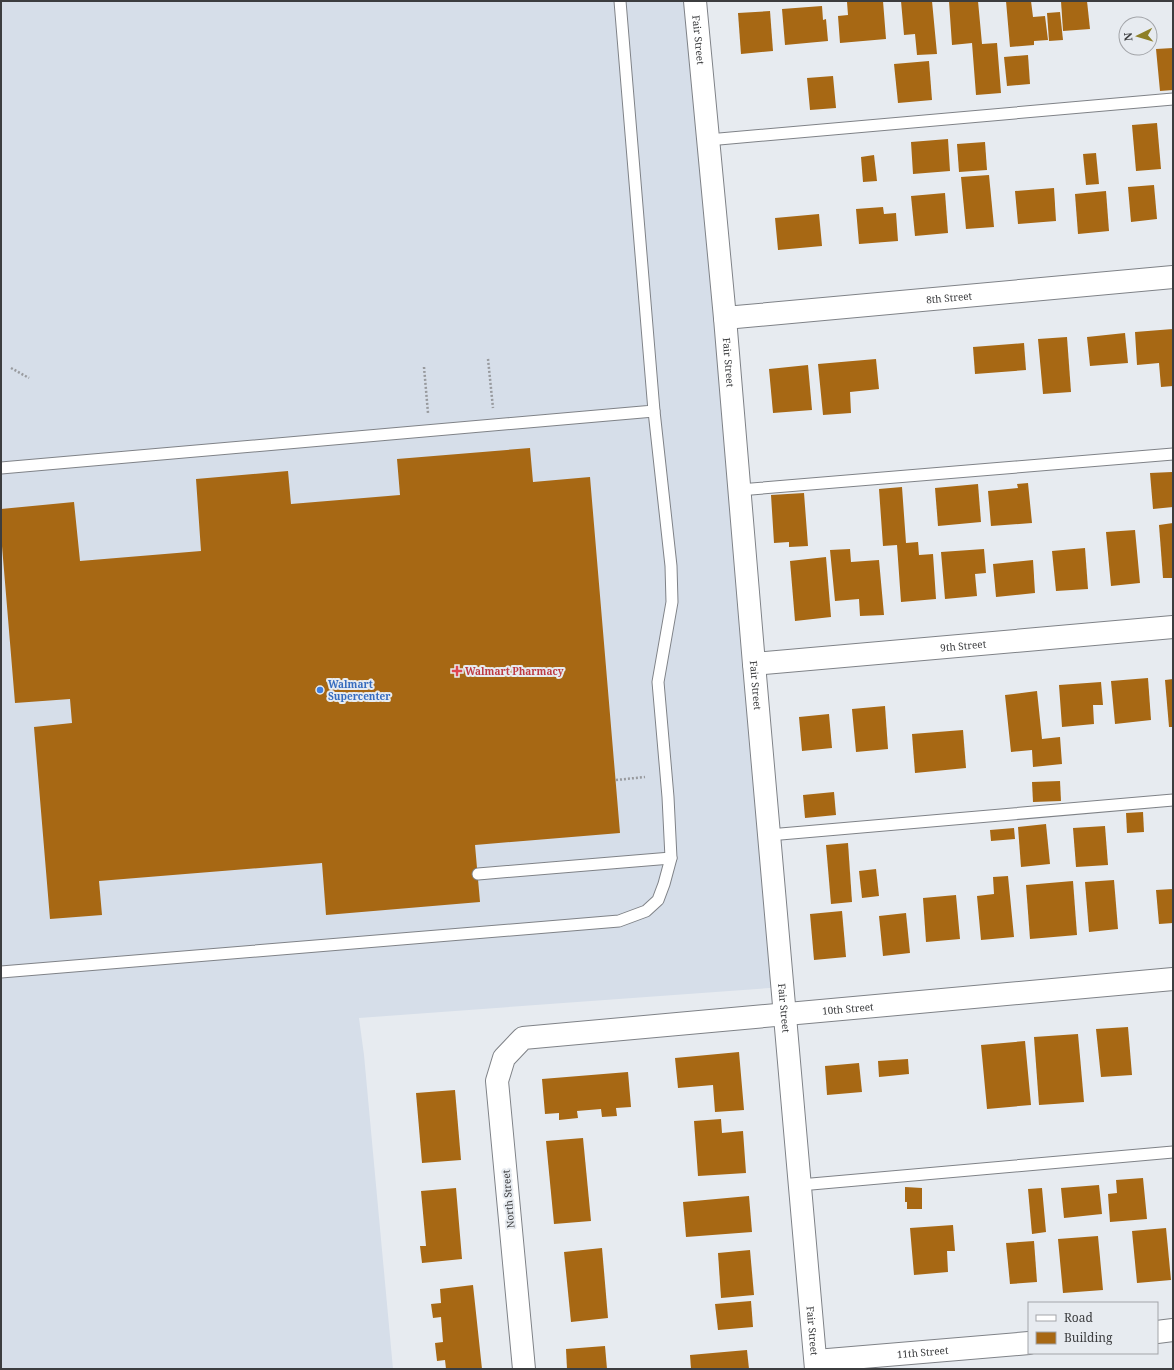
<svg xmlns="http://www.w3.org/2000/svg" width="1174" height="1370" viewBox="0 0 1174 1370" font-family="'Noto Serif',serif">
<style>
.built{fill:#d6dee9}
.building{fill:#a76814}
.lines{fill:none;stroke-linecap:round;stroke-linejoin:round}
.service-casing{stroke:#7f8287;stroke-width:13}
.minor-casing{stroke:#7f8287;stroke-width:24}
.tertiary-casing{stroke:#7f8287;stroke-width:24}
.path{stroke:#989a9e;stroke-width:2.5;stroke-dasharray:2 2;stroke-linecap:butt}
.service{stroke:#fff;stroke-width:11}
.minor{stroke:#fff;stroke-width:22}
.tertiary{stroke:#fff;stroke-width:22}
.health-dot{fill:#e0444e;stroke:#e7ebf0;stroke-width:1.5}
.shop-dot{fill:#3f7fe0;stroke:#e7ebf0;stroke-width:1.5}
.labels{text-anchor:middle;stroke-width:4;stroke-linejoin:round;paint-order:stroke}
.street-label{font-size:10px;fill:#3c3d3f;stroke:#e7ebf0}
.health-label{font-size:10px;font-weight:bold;fill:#be3a42;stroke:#e7ebf0;text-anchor:start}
.shop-label{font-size:10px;font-weight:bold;fill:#366cbe;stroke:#e7ebf0;text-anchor:start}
</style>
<rect width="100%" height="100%" fill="#e7ebf0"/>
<path class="built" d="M1,1h694l88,986 -424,31 5,37 29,314h-392z"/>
<g class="building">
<path d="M863,1h20l3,38 -46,4 -2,-27 10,-1 -1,-13z"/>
<path d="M901,1h31l5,53 -20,1 -2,-21 -11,1z"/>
<path d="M949,1h29l4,43 15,-1 4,50 -25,2 -4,-52 -20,2z"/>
<path d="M1006,1h25l2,16 12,-1 3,24 -14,1v4l-24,2z"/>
<path d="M1061,1h26l3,28 -27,2z"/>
<path d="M822,6l1,14 3,-1 2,22 -43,4 -3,-36z"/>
<path d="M770,11l3,40 -32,3 -3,-41z"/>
<path d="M1060,12l3,28 -14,1 -2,-28z"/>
<path d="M1173,48v42l-13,1 -4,-42z"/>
<path d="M1028,55l2,29 -23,2 -3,-29z"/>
<path d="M929,61l3,39 -34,3 -4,-39z"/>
<path d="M833,76l3,32 -26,2 -3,-32z"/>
<path d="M1157,123l4,46 -25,2 -4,-46z"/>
<path d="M948,139l2,32 -37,3 -2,-32z"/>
<path d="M985,142l2,28 -28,2 -2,-28z"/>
<path d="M1096,153l3,31 -13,1 -3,-31z"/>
<path d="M874,155l3,26 -14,1 -2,-25z"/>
<path d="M989,175l5,52 -28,2 -5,-52z"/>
<path d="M1154,185l3,34 -26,3 -3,-35z"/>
<path d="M1054,188l2,33 -38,3 -3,-33z"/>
<path d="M1106,191l3,40 -31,3 -3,-40z"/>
<path d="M945,193l3,40 -33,3 -4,-40z"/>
<path d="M883,207l1,7 12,-1 2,28 -39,3 -3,-35z"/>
<path d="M819,214l3,32 -44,4 -3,-32z"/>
<path d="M1173,329v57l-12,1 -2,-24 -22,2 -2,-33z"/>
<path d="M1125,333l3,30 -38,3 -3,-29z"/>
<path d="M1067,337l4,55 -28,2 -5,-55z"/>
<path d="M1024,343l2,27 -51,4 -2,-27z"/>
<path d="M876,359l3,30 -29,3 1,21 -28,2 -5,-51z"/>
<path d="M808,365l4,45 -39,3 -4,-44z"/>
<path d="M530,448l3,34 57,-5 30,356 -145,12 5,57 -154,13 -4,-52 -223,18 3,34 -52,4 -16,-192 38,-4 -2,-24 -55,4 -14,-169v-25l73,-7 6,59 121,-10 -5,-72 92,-8 3,33 109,-9 -3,-36z"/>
<path d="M1172,472l1,35 -20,2 -3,-36z"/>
<path d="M1028,483l4,40 -41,3 -3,-35 30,-3 -1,-4z"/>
<path d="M978,484l3,38 -43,4 -3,-38z"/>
<path d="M902,487l4,56 12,-1 1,13 14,-1 3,45 -35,3 -4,-57 -14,1 -4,-57z"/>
<path d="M804,493l4,53 -19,1v-5l-15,1 -3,-48z"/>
<path d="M1173,523v55h-10l-4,-53z"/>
<path d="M1135,530l5,53 -29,3 -5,-54z"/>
<path d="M1085,548l3,41 -32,2 -4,-40z"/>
<path d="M850,549l1,13 28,-2 5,55 -24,1 -1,-17 -24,2 -5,-51z"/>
<path d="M984,549l2,24 -11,1 2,22 -32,3 -4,-47z"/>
<path d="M826,557l5,60 -36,4 -5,-60z"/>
<path d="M1033,560l2,33 -39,4 -3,-33z"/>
<path d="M1148,678l3,42 -36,4 -4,-43z"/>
<path d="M1173,679v48h-4l-4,-47z"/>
<path d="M1101,682l2,23h-10l1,19 -32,3 -3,-42z"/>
<path d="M1037,691l5,48 18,-2 2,27 -29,3 -1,-17 -21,2 -6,-57z"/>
<path d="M885,706l3,43 -32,3 -4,-43z"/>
<path d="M829,714l3,34 -30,3 -3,-34z"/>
<path d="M963,730l3,38 -51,5 -3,-39z"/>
<path d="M1060,781l1,20 -28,1 -1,-20z"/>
<path d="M834,792l2,23 -31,3 -2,-23z"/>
<path d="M1143,812l1,20 -17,1 -1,-20z"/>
<path d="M1046,824l4,40 -29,3 -3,-40z"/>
<path d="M1105,826l3,39 -32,2 -3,-39z"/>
<path d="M1014,828l1,11 -24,2 -1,-11z"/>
<path d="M848,843l4,59 -21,2 -5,-59z"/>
<path d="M876,869l3,27 -17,2 -3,-27z"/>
<path d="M1008,876l6,61 -33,3 -4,-44 17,-2 -1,-17z"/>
<path d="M1114,880l4,49 -29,3 -4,-50z"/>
<path d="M1073,881l4,54 -47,4 -4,-54z"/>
<path d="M1173,889v34l-14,1 -3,-34z"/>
<path d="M956,895l4,44 -34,3 -3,-44z"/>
<path d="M842,911l4,46 -32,3 -4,-46z"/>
<path d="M906,913l4,40 -27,3 -4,-40z"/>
<path d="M1128,1027l4,48 -31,2 -5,-48z"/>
<path d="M1078,1034l6,68 -45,3 -5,-68z"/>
<path d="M1025,1041l6,64 -44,4 -6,-64z"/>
<path d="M739,1052l5,58 -29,2 -2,-27 -35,3 -3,-30z"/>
<path d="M908,1059l1,15 -30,3 -1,-16z"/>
<path d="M859,1063l3,29 -35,3 -2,-29z"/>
<path d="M628,1072l3,35 -15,1 1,8 -15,1 -1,-8 -24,2 1,7 -19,2v-7l-14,1 -3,-35z"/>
<path d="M455,1090l6,70 -39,3 -6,-70z"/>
<path d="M721,1119l1,14 21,-2 3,42 -48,3 -4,-55z"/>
<path d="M583,1138l8,83 -37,3 -8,-83z"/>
<path d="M1143,1178l4,41 -37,3 -2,-28 9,-1 -1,-13z"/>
<path d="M1099,1185l3,29 -38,4 -3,-30z"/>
<path d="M905,1187l17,1v21h-15v-7h-2z"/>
<path d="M456,1188l6,71 -40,4 -2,-17h6l-5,-55z"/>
<path d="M1042,1188l4,44 -14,2 -4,-45z"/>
<path d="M749,1196l3,36 -66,5 -3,-35z"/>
<path d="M953,1225l2,26h-8l1,21 -34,3 -4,-47z"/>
<path d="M1166,1228l5,52 -34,3 -5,-52z"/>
<path d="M1098,1236l5,54 -40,3 -5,-54z"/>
<path d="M1034,1241l3,41 -27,2 -4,-41z"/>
<path d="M602,1248l6,70 -37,4 -7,-70z"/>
<path d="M750,1250l4,45 -33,3 -3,-45z"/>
<path d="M473,1285l9,84h-36l-1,-9 -8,1 -2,-18 8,-1 -2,-25 -8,1 -2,-14 10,-1 -1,-14z"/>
<path d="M751,1301l2,26 -35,3 -3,-26z"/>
<path d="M605,1346l2,23h-40l-1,-20z"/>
<path d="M747,1350l2,19h-58l-1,-14z"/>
</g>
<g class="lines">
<defs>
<g id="service">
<path d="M708,140l465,-41"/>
<path d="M1,468l653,-57 -34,-410"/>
<path d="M739,490l434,-36"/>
<path d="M769,835l404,-35"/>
<path d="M478,874l193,-16"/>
<path d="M1,972l618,-51 27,-10 12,-11 6,-16 7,-26 -3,-61 -10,-115 14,-80 -1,-36 -17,-155"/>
<path d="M800,1185l373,-33"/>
</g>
<g id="minor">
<path id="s1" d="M725,318l448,-41"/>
<path id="s2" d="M754,664l419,-37"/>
<path d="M1157,1332l16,-2"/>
<path id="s3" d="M816,1361l213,-18"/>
<path id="s4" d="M524,1369l-27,-288 7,-23 19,-20 650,-59"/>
</g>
<g id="tertiary">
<path id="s5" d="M695,1l30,317 29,346 62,705"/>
</g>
</defs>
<use href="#service" class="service-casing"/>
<use href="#minor" class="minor-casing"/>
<use href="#tertiary" class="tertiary-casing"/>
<g class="path">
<path d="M488,359l5,49"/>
<path d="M424,367l4,46"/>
<path d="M11,368l18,10"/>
<path d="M616,780l29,-3"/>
</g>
<use href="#service" class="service"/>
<use href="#minor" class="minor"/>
<use href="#tertiary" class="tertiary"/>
</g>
<path class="health-dot" d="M455 665h4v4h4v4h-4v4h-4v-4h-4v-4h4z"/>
<circle class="shop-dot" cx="320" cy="690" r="4"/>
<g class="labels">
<g class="street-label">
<text dy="4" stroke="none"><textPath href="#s5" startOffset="39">Fair Street</textPath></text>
<text dy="4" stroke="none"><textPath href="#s1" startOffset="225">8th Street</textPath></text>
<text dy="4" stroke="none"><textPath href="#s5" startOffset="363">Fair Street</textPath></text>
<text dy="4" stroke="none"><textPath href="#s2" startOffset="210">9th Street</textPath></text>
<text dy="4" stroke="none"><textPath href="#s5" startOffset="687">Fair Street</textPath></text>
<text dy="4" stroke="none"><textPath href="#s5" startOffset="1011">Fair Street</textPath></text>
<text dy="4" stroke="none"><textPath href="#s4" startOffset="667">10th Street</textPath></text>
<text transform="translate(508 1199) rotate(-95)" y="4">North Street</text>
<text dy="4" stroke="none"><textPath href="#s5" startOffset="1335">Fair Street</textPath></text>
<text dy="4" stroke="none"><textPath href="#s3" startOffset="107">11th Street</textPath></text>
</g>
<g class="health-label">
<text x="465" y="675">Walmart Pharmacy</text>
</g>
<g class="shop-label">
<text x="328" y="688">Walmart<tspan x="328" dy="12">Supercenter</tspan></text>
</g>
</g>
<rect width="1174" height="1370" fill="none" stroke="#3c3d3f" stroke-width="4"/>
<rect x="1028" y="1302" width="130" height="52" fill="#e7ebf0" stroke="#a3a5a9"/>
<rect x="1036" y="1315" width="20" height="6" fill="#ffffff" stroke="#a3a5a9"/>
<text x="1064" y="1322" font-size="12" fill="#3c3d3f">Road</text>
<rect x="1036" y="1332" width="20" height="12" fill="#a76814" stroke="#a3a5a9"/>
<text x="1064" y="1342" font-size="12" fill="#3c3d3f">Building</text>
<g transform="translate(1138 36) rotate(265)"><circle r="19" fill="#e7ebf0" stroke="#a3a5a9"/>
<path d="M0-3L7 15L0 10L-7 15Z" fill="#8e8027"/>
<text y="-6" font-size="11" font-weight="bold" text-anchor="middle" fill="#3c3d3f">N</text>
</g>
</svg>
